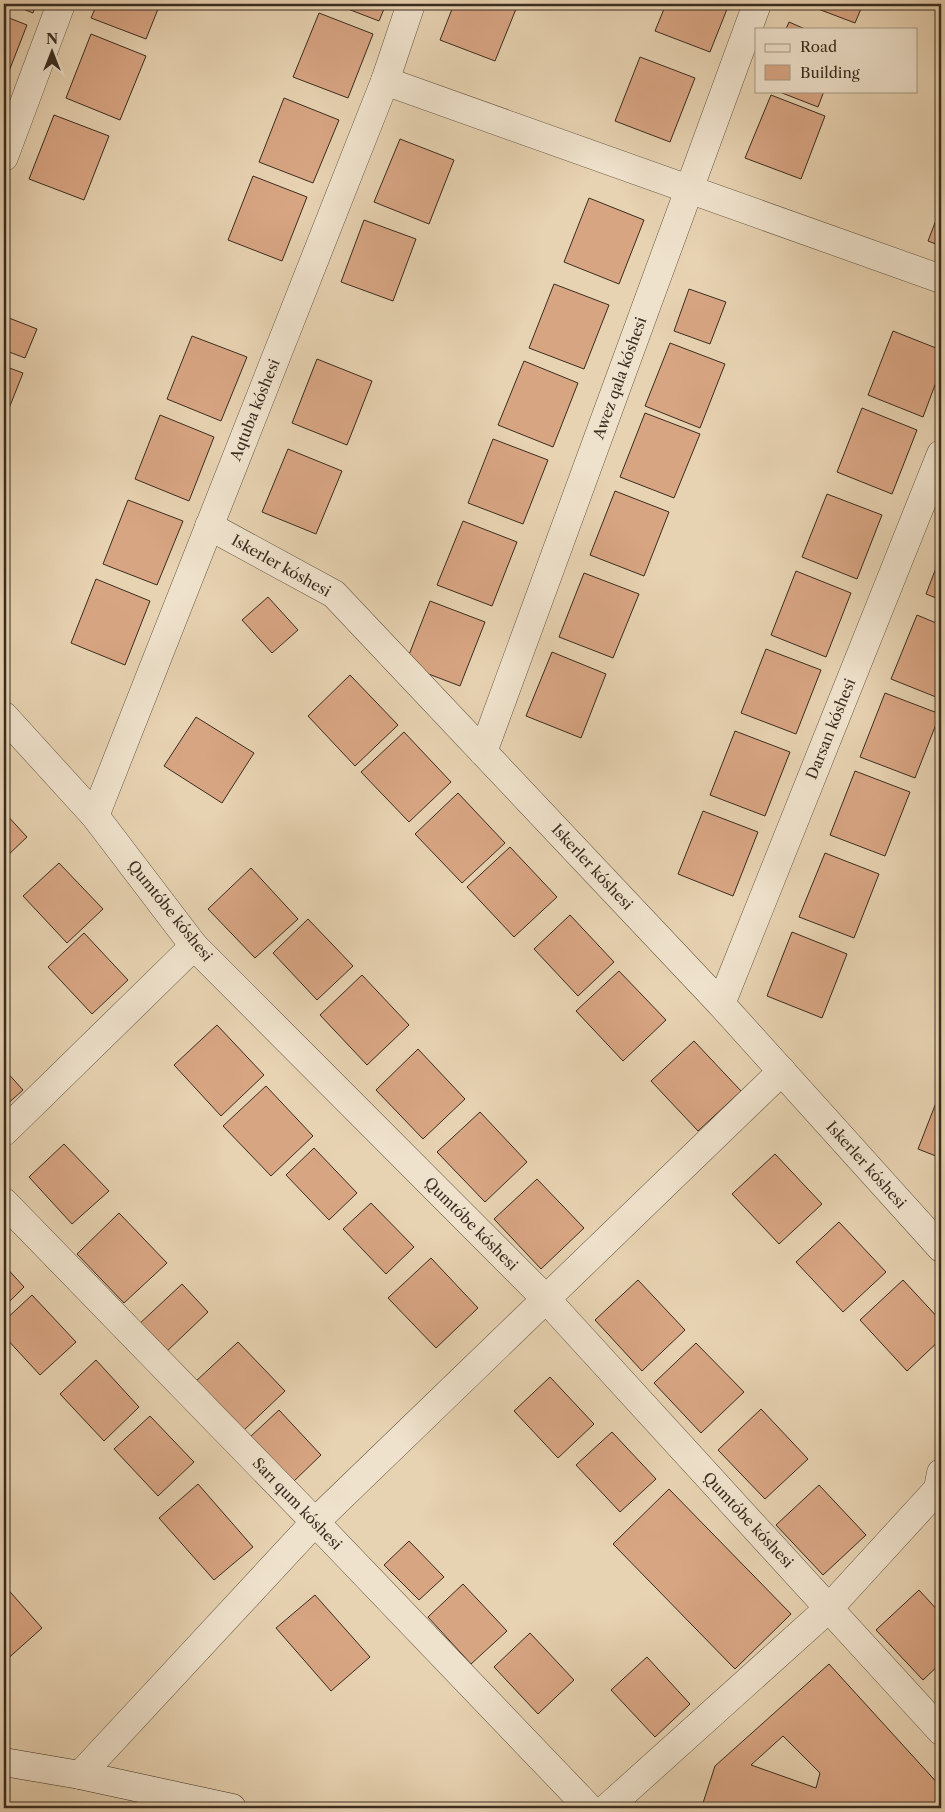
<svg xmlns="http://www.w3.org/2000/svg" width="945" height="1812" viewBox="0 0 945 1812" font-family="'Libre Caslon Text',serif">
<style>
.building{fill:#d8a583;stroke:#3a2c20;fill-rule:evenodd}
.lines{fill:none;stroke-linecap:round;stroke-linejoin:round}
.street-casing{stroke:#655644;stroke-width:29}
.secondary-casing{stroke:#3a2c20;stroke-width:29}
.street{stroke:#efe2cc;stroke-width:28}
.secondary{stroke:#efe2cc;stroke-width:28}
.labels{text-anchor:middle;stroke-width:5;stroke-linejoin:round;paint-order:stroke}
.street-label{font-size:15px;fill:#3a2c20;stroke:#efe2cc}
</style>
<rect width="100%" height="100%" fill="#e7d2b1"/>
<filter id="stains"><feTurbulence type="fractalNoise" baseFrequency=".004" numOctaves="4"/><feColorMatrix values="0 0 0 0 .2 0 0 0 0 .09 0 0 0 0 .02 0 0 0 .5 -.17"/></filter>
<radialGradient id="worn" r=".72"><stop offset=".6" stop-color="#630" stop-opacity="0"/><stop offset="1" stop-color="#630" stop-opacity=".3"/></radialGradient>
<g class="building">
<path d="M11,4h25l-3,9z"/>
<path d="M97,4h63l-14,35 -55,-21z"/>
<path d="M335,4h51l-7,17z"/>
<path d="M454,4h64l-23,57 -55,-21z"/>
<path d="M666,4h63l-19,48 -55,-21z"/>
<path d="M805,4h58l-8,19z"/>
<path d="M319,13l54,21 -25,64 -55,-21z"/>
<path d="M4,16l23,9 -23,59z"/>
<path d="M789,22l16,7h-19z"/>
<path d="M91,34l55,22 -26,64 -54,-22z"/>
<path d="M640,57l55,21 -25,64 -55,-21z"/>
<path d="M777,91h47l-6,16z"/>
<path d="M771,95l54,21 -24,63 -56,-21z"/>
<path d="M284,98l55,22 -26,63 -54,-21z"/>
<path d="M54,115l55,21 -25,64 -55,-21z"/>
<path d="M400,139l54,21 -25,64 -55,-22z"/>
<path d="M253,176l54,21 -25,64 -54,-21z"/>
<path d="M589,198l55,22 -25,64 -55,-22z"/>
<path d="M941,207v39l-13,-5z"/>
<path d="M364,220l52,19 -23,62 -52,-19z"/>
<path d="M554,284l55,21 -25,64 -55,-21z"/>
<path d="M689,289l37,13 -16,42 -36,-13z"/>
<path d="M4,316l33,13 -12,29 -21,-8z"/>
<path d="M893,331l48,19v19l-18,48 -55,-22z"/>
<path d="M192,336l55,21 -26,64 -54,-22z"/>
<path d="M670,343l55,21 -25,64 -55,-22z"/>
<path d="M317,359l55,22 -25,64 -55,-22z"/>
<path d="M524,361l54,22 -25,64 -55,-22z"/>
<path d="M4,366l19,7 -19,48z"/>
<path d="M862,408l55,22 -25,64 -55,-22z"/>
<path d="M645,413l55,21 -26,64 -54,-21z"/>
<path d="M160,415l54,22 -25,64 -54,-22z"/>
<path d="M493,439l55,21 -25,64 -55,-21z"/>
<path d="M288,449l54,22 -26,63 -54,-22z"/>
<path d="M615,491l54,21 -25,64 -54,-21z"/>
<path d="M827,494l55,21 -25,64 -55,-22z"/>
<path d="M128,500l55,21 -26,64 -54,-21z"/>
<path d="M463,521l54,21 -25,64 -55,-21z"/>
<path d="M941,555v45l-15,-6z"/>
<path d="M796,571l55,22 -25,64 -55,-22z"/>
<path d="M584,573l55,21 -26,64 -54,-21z"/>
<path d="M96,579l54,22 -25,64 -54,-22z"/>
<path d="M268,597l30,33 -26,23 -30,-33z"/>
<path d="M430,601l55,21 -25,64 -55,-21z"/>
<path d="M917,615l24,10v74l-50,-20z"/>
<path d="M766,649l55,21 -25,64 -55,-21z"/>
<path d="M552,652l54,22 -25,64 -55,-22z"/>
<path d="M350,675l48,50 -43,41 -47,-50z"/>
<path d="M885,693l55,21 -25,64 -55,-21z"/>
<path d="M196,717l58,36 -32,50 -58,-37z"/>
<path d="M735,731l55,21 -25,64 -55,-21z"/>
<path d="M404,732l47,50 -42,40 -48,-50z"/>
<path d="M855,771l55,21 -25,64 -55,-21z"/>
<path d="M458,793l47,50 -43,40 -47,-49z"/>
<path d="M703,811l55,21 -25,64 -55,-22z"/>
<path d="M4,812l23,25 -23,22z"/>
<path d="M510,847l47,50 -43,40 -47,-50z"/>
<path d="M825,853l54,21 -25,64 -55,-21z"/>
<path d="M59,863l44,46 -36,34 -44,-47z"/>
<path d="M251,868l47,51 -43,39 -47,-49z"/>
<path d="M570,915l44,47 -36,34 -44,-47z"/>
<path d="M308,919l45,47 -36,34 -44,-47z"/>
<path d="M792,932l55,22 -25,64 -55,-22z"/>
<path d="M84,933l44,47 -36,34 -44,-47z"/>
<path d="M619,971l47,49 -43,41 -47,-50z"/>
<path d="M362,975l47,50 -42,40 -47,-50z"/>
<path d="M217,1025l47,50 -43,41 -47,-51z"/>
<path d="M694,1041l47,50 -43,40 -47,-50z"/>
<path d="M418,1049l47,50 -42,40 -47,-49z"/>
<path d="M4,1069l19,21 -19,17z"/>
<path d="M266,1086l47,50 -42,40 -48,-50z"/>
<path d="M941,1090v68l-23,-9z"/>
<path d="M480,1112l47,50 -42,40 -48,-50z"/>
<path d="M64,1144l45,47 -37,33 -43,-47z"/>
<path d="M314,1148l43,45 -28,27 -43,-45z"/>
<path d="M775,1154l47,50 -43,40 -47,-50z"/>
<path d="M537,1179l47,49 -43,41 -47,-50z"/>
<path d="M371,1203l43,44 -28,27 -43,-45z"/>
<path d="M119,1213l48,50 -43,40 -47,-49z"/>
<path d="M839,1222l47,50 -43,40 -47,-50z"/>
<path d="M431,1258l47,50 -42,40 -48,-50z"/>
<path d="M4,1265l20,22 -20,20z"/>
<path d="M638,1280l47,50 -43,41 -47,-51z"/>
<path d="M903,1280l38,41v18l-34,32 -47,-51z"/>
<path d="M182,1284l26,28 -44,42 -27,-28z"/>
<path d="M32,1295l44,47 -36,33 -36,-39v-15z"/>
<path d="M238,1342l47,49 -43,41 -47,-50z"/>
<path d="M696,1343l48,49 -43,41 -47,-50z"/>
<path d="M96,1360l43,47 -35,34 -44,-47z"/>
<path d="M550,1377l44,47 -36,34 -44,-47z"/>
<path d="M761,1409l47,50 -43,40 -47,-49z"/>
<path d="M279,1410l42,45 -28,27 -43,-45z"/>
<path d="M150,1416l44,46 -36,34 -44,-47z"/>
<path d="M612,1432l44,47 -36,33 -44,-47z"/>
<path d="M198,1484l55,63 -39,33 -55,-62z"/>
<path d="M819,1485l47,50 -43,40 -47,-50z"/>
<path d="M669,1489l122,125 -56,55 -122,-125z"/>
<path d="M409,1541l35,36 -25,23 -35,-35z"/>
<path d="M463,1584l44,47 -36,33 -43,-47z"/>
<path d="M4,1585l38,43 -38,34z"/>
<path d="M919,1590l22,24v49l-18,17 -47,-50z"/>
<path d="M315,1595l55,62 -39,34 -55,-63z"/>
<path d="M530,1633l44,47 -36,34 -44,-47z"/>
<path d="M647,1657l43,47 -35,33 -44,-47z"/>
<path d="M829,1664l112,123v21h-220l-18,-5 12,-37zM783,1736l37,37 -4,15 -65,-23z"/>
</g>
<g class="lines">
<defs>
<g id="street">
<path d="M385,81l556,198"/>
<path d="M4,157l57,-153"/>
<path d="M209,526l125,68 387,410 220,244"/>
<path d="M4,716l91,100 99,130 352,353 395,432"/>
<path d="M483,752l274,-748"/>
<path d="M95,816l290,-735 26,-77"/>
<path d="M721,1004l220,-550"/>
<path d="M4,1132l190,-186"/>
<path d="M4,1202l311,320 274,286"/>
<path d="M80,1775l235,-253 467,-451"/>
<path d="M607,1808l222,-200 109,-119 3,-16"/>
</g>
<path id="secondary" d="M4,1762l76,13 152,33"/>
</defs>
<use href="#street" class="street-casing"/>
<use href="#secondary" class="secondary-casing"/>
<use href="#street" class="street"/>
<use href="#secondary" class="secondary"/>
</g>
<g class="labels">
<g class="street-label">
<text transform="translate(620 378) rotate(-70)" y="5">Awez qala kóshesi</text>
<text transform="translate(255 410) rotate(-68)" y="5">Aqtuba kóshesi</text>
<text transform="translate(281 566) rotate(29)" y="5">Iskerler kóshesi</text>
<text transform="translate(831 729) rotate(-68)" y="5">Darsan kóshesi</text>
<text transform="translate(592 867) rotate(47)" y="5">Iskerler kóshesi</text>
<text transform="translate(170 911) rotate(51)" y="5">Qumtóbe kóshesi</text>
<text transform="translate(866 1165) rotate(48)" y="5">Iskerler kóshesi</text>
<text transform="translate(471 1224) rotate(45)" y="5">Qumtóbe kóshesi</text>
<text transform="translate(297 1504) rotate(46)" y="5">Sarı qum kóshesi</text>
<text transform="translate(748 1520) rotate(47)" y="5">Qumtóbe kóshesi</text>
</g>
</g>
<rect width="945" height="1812" fill="none" stroke="#e7d2b1" stroke-width="20"/>
<rect x="5" y="5" width="935" height="1802" fill="none" stroke="#3a2c20" stroke-width="2.5"/>
<rect x="10" y="10" width="925" height="1792" fill="none" stroke="#3a2c20"/>
<rect x="755" y="28" width="162" height="65" fill="#efe2cc" stroke="#a79987"/>
<rect x="765" y="44" width="25" height="8" fill="#efe2cc" stroke="#a79987"/>
<text x="800" y="52" font-size="15" fill="#3a2c20">Road</text>
<rect x="765" y="65" width="25" height="15" fill="#d8a583" stroke="#a79987"/>
<text x="800" y="78" font-size="15" fill="#3a2c20">Building</text>
<g transform="translate(52 52)" stroke="#efe2cc" stroke-width="4" paint-order="stroke">
<path d="M0-4L9 19L0 12L-9 19Z" fill="#3a2c20"/>
<text y="-8" font-size="14" font-weight="bold" text-anchor="middle" fill="#3a2c20">N</text>
</g>
<rect width="100%" height="100%" filter="url(#stains)"/>
<rect width="100%" height="100%" fill="url(#worn)"/>
</svg>
